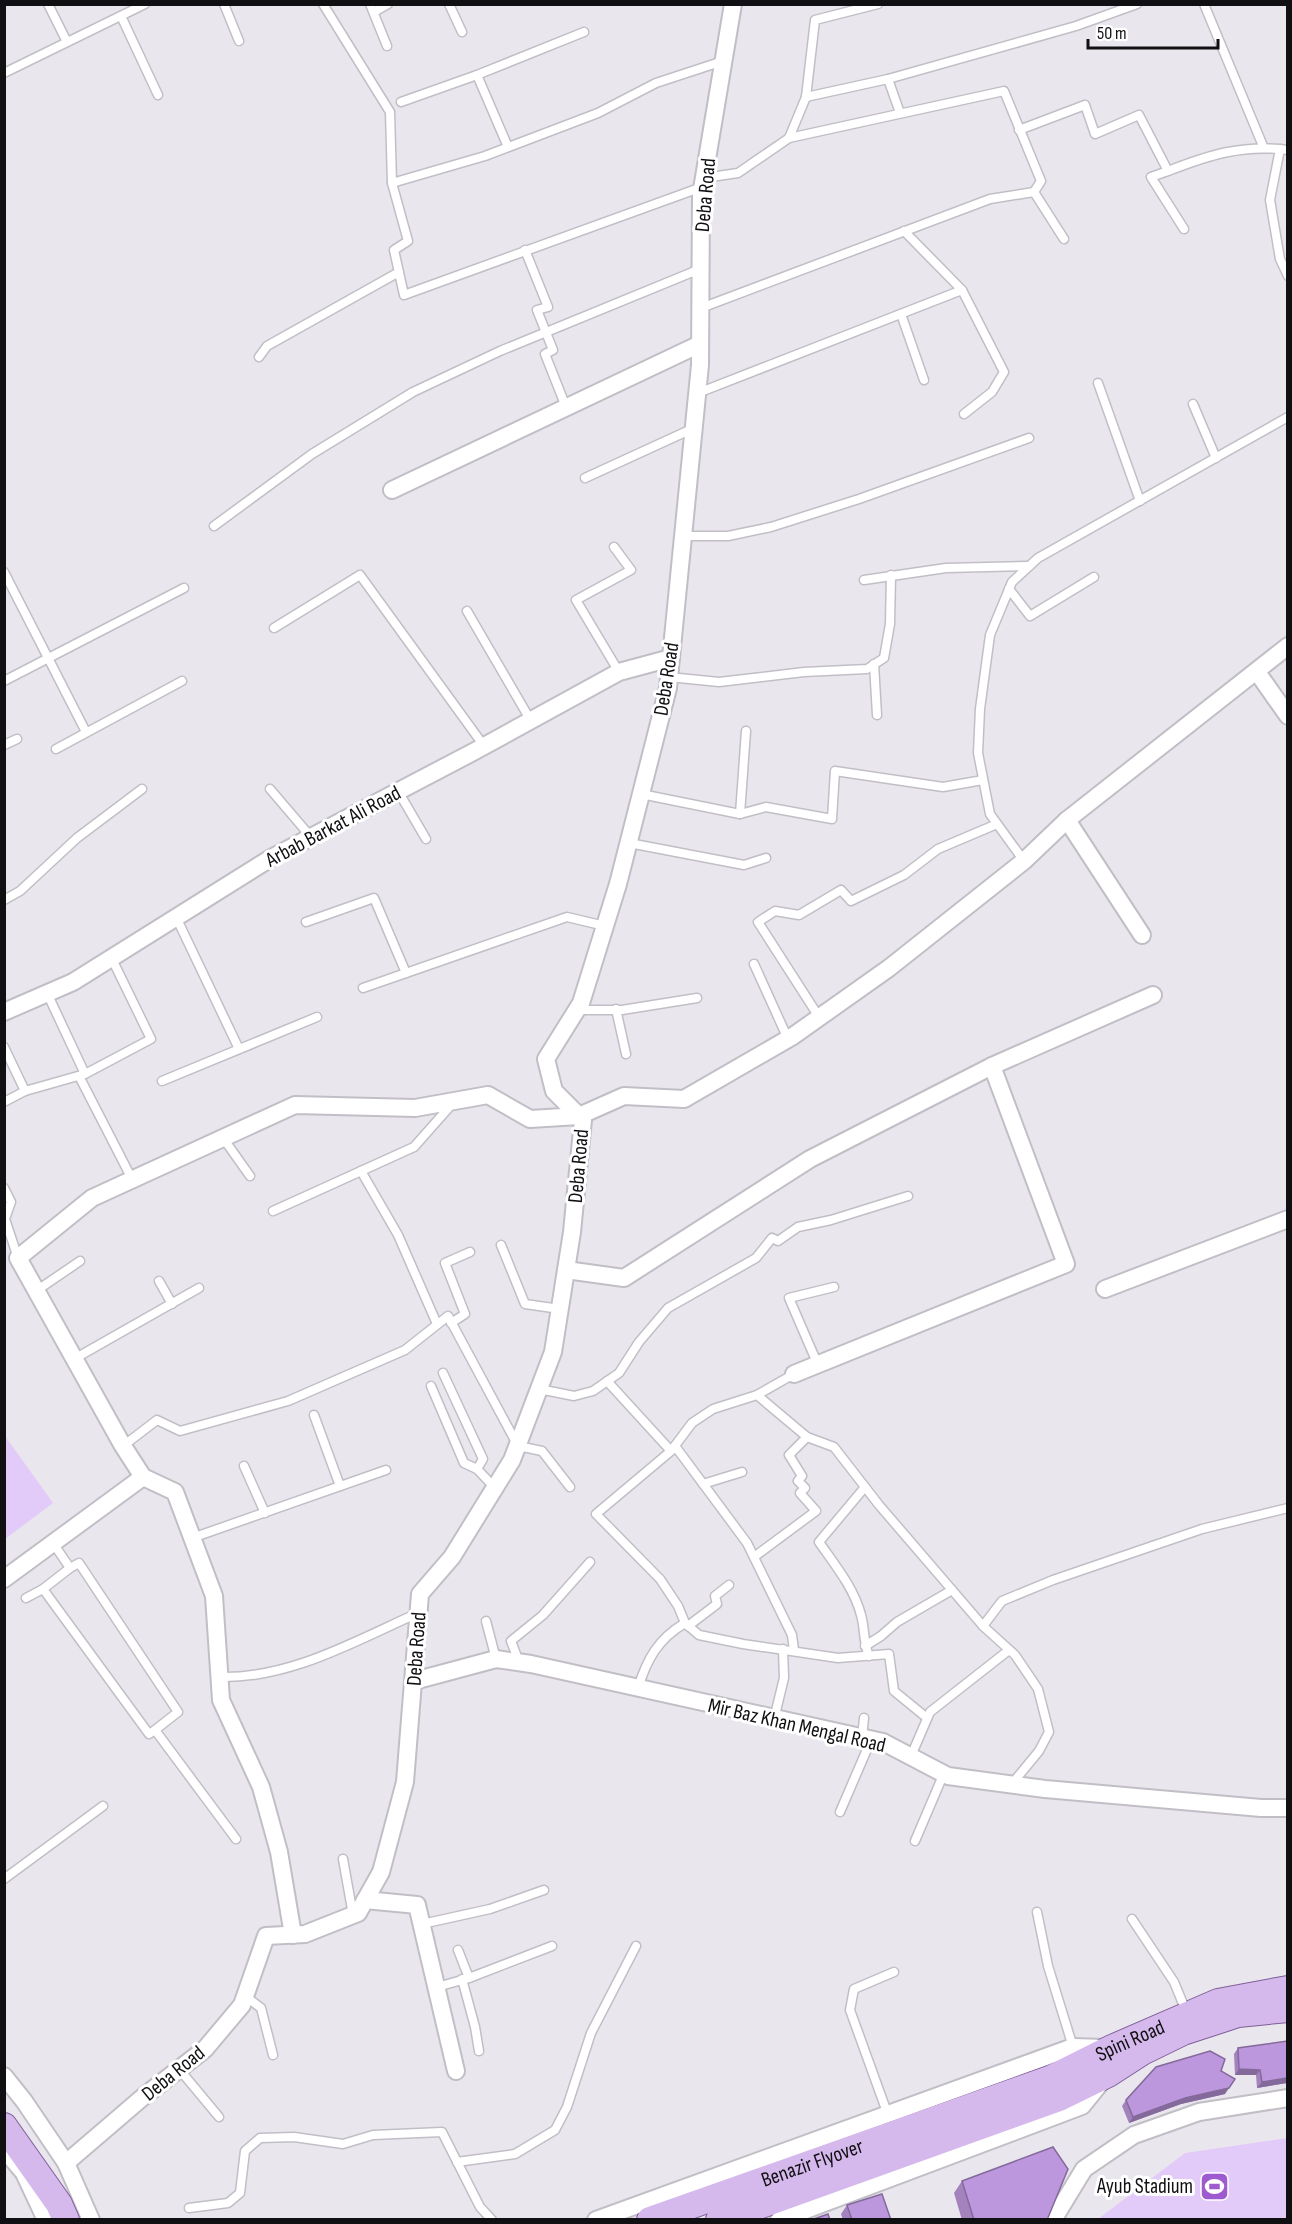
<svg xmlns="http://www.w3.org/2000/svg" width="1292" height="2224" viewBox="0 0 1292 2224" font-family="'Sofia Sans Condensed',sans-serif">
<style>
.green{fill:#e2cbf8}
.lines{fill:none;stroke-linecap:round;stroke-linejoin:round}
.service-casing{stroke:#c2bec6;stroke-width:11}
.minor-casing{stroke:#c2bec6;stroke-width:20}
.primary-casing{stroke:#7e5f97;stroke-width:28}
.service{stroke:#fff;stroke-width:8}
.minor{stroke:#fff;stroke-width:16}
.primary{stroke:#d5b9ec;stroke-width:26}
.wall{fill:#a382be}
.shaded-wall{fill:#846a9b}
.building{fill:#bd97dd;stroke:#846a9b;stroke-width:1.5}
.labels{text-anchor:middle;stroke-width:6;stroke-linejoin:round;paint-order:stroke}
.street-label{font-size:21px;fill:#100f12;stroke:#fff}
.poi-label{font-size:21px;fill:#100f12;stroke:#fff;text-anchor:end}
</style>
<rect width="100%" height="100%" fill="#eae6ee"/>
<g class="green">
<path d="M5,1436l48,67 -48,36h-1z"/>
<path d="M1287,2138v81h-189l87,-66z"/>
</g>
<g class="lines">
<defs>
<g id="service">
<path d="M48,4l19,38"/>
<path d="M224,4l15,37"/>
<path d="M323,4l67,108 2,71 16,58 -14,9 10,45 298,-108"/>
<path d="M370,4l17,42"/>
<path d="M449,4l13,28"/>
<path d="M1204,4l59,142"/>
<path d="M374,12l14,-8"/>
<path d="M121,16l37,79"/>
<path d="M4,73l141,-69"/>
<path d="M477,75l31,72"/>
<path d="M806,97l82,-18"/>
<path d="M401,102l76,-27 107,-43"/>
<path d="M900,113l-12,-34 188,-53 61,-22"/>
<path d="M1019,130l66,-25 10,29 44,-19 29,56 -17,6 33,52"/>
<path d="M789,138l215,-47 37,90 -7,11"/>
<path d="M1280,149l-10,51 10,59 8,17"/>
<path d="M1168,171c41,-16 75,-27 120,-21"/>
<path d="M704,178l34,-5 51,-35 17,-41 9,-77 63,-16"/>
<path d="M392,183l93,-27 113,-43 58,-30 67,-22"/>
<path d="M1034,192l30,47"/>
<path d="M904,231l58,59 42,82 -12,20 -28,22"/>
<path d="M525,250l23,57 -11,3 16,40 -8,4 21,53"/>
<path d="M701,308l289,-109 44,-7"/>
<path d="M901,314l23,66"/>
<path d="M259,357l8,-11 132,-74"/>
<path d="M1098,383l42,118"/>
<path d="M698,393l264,-103"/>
<path d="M1193,404l23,54"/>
<path d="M585,478l109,-50"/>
<path d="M214,526l98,-72 101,-62 87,-41 200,-82"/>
<path d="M683,536h45l43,-9 88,-28 170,-61"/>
<path d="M614,547l17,23 -55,30 43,72"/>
<path d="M4,572l82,160"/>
<path d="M864,580l82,-12 83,-2"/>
<path d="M1009,589l21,27 64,-39"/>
<path d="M467,611l64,110"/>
<path d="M274,628l86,-53 124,171"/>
<path d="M874,664l3,51"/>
<path d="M669,677l50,5 85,-10 63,-3 17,-11 6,-34 1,-49"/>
<path d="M4,681l180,-93"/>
<path d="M4,745l13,-6"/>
<path d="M56,749l126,-68"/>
<path d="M270,789l41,48"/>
<path d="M398,791l28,48"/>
<path d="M641,794l99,20 26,-7 66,12 3,-48 108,16 40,-7"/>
<path d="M740,814l6,-83"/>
<path d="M629,843l115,22 22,-7"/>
<path d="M1024,861l-34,-47 -12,-61 2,-44 10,-74 22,-53 26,-24 250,-141"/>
<path d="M4,900l16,-9 57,-53 65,-49"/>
<path d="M176,917l63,132"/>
<path d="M306,922l68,-24 32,75"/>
<path d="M754,964l34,75"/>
<path d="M363,988l204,-71 38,9"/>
<path d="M47,993l38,81"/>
<path d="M616,1009l10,45"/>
<path d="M576,1010h46l75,-12"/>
<path d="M819,1017l-61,-95 17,-11 24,4 42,-25 10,11 53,-26 34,-26 59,-25"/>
<path d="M4,1047l21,44"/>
<path d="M79,1076l53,103"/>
<path d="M162,1081l155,-64"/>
<path d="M4,1102l21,-11 60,-17 66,-35 -40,-82"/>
<path d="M223,1138l27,38"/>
<path d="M361,1171l37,64 39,89"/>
<path d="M4,1188l7,14 -6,17 13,39"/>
<path d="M273,1211l141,-64 38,-43"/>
<path d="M501,1245l24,59 35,5"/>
<path d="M159,1281l13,23"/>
<path d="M36,1291l44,-30"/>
<path d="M451,1323l14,-9 -20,-51 25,-11"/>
<path d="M74,1359l125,-71"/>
<path d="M818,1365l-29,-67 45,-11"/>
<path d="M443,1373l40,86 -6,10 18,19"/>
<path d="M794,1374l-37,21 -44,14 -21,14 -21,28 -75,63 64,65 18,27 7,17 14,12 44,9 95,14 51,-4 5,37 33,27"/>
<path d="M607,1381l64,70"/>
<path d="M431,1386l33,77 13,6"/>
<path d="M539,1389l35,7 19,-5 26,-18 20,-31 29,-34 88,-50 16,-20 6,3 20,-14 33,-7 77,-24"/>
<path d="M757,1395l50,42 27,10 45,58 104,121 32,29 23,34 11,43 -10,19 -28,34"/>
<path d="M314,1415l26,71"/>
<path d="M123,1446l34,-26 23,11 108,-30 117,-51 43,-34 70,130 24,5 28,36"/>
<path d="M675,1446l72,97 45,92 2,15"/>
<path d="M244,1466l21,47"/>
<path d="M703,1484l39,-12"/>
<path d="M865,1487l-46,55c16,23 35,46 42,73 4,13 2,27 8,41"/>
<path d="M192,1538l194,-68"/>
<path d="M53,1543l17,25 9,-5 99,149 -23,18 81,109"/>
<path d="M754,1557l62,-46 -16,-18 5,-5 -7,-7 4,-5 -13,-21 18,-18"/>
<path d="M70,1568l-27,21 106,145 6,-4"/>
<path d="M26,1598l17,-9"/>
<path d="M486,1621l10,38"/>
<path d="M688,1626l29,-22 -2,-8 14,-11"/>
<path d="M983,1626l19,-25 51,-21 149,-51 86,-21"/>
<path d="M865,1646l16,-10 16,-14 55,-32"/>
<path d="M519,1662l-8,-21 32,-26 47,-53"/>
<path d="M219,1677c71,2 136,-36 199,-64"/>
<path d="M638,1688c9,-29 20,-49 47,-65"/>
<path d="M774,1719l10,-41 -1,-29"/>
<path d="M862,1737l2,-19"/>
<path d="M911,1756l19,-44 79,-62"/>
<path d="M840,1812l31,-72"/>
<path d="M915,1841l29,-68"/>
<path d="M343,1859l10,56"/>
<path d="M4,1879l99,-73"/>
<path d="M1037,1912l11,54 25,81"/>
<path d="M1132,1919l42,63 12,29"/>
<path d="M422,1924l68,-15 54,-19"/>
<path d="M458,1950l11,28"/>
<path d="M462,1979l13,48 4,24"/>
<path d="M437,1987l32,-9 83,-32"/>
<path d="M245,1996l16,12 12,47"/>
<path d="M179,2069l40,48"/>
<path d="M888,2115l-38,-105 4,-21 40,-17"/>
<path d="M457,2162l58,-8 40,-24 12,-23 24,-74 45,-87"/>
<path d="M189,2208l39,-5 12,-10 5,-42 15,-13 34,-1 49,7 30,-9 69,-3 38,75 12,13"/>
</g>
<g id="minor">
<path d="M392,490l308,-146"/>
<path d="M1257,672l31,44"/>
<path d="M1067,820l75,115"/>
<path d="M4,1012l69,-30 198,-124 204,-107 144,-79 52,-14"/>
<path d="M566,1270l58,8 186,-119 182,-93 161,-71"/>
<path d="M1105,1289l183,-70"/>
<path d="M794,1374l272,-110 -74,-198"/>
<path d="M4,1579l139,-102"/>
<path d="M414,1681l82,-22 35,5 352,78 65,34 97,13 216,19h27"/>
<path d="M365,1900l52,5 39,166"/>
<path d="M293,1935l-14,-83 -18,-65 -40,-87 -7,-104 -39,-104 -32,-15 -20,-31 -105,-188 74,-60 203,-93 120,3 73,-13 42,24 49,-3 45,-20 60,3 109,-63 96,-68 135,-107 43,-41 221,-174"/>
<path d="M4,2076l20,25 42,62 25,57"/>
<path d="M4,2149l20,24 22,47"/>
<path d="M66,2163l77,-66 62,-48 37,-44 24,-69 39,-2 53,-21 23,-41 24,-90 15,-188 32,-37 60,-97 41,-108 19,-120 11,-112 -29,-29 -8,-32 35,-56 37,-119 50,-196 32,-323 1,-170 32,-191"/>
<path d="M596,2220l477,-173 32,1"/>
<path d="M779,2220l303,-114 21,-26"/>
<path d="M1053,2220l31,-51 50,-34 65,-23 89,-14"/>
</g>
<g id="primary">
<path d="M4,2126l55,78 7,16"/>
<path id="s1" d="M650,2220l402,-142 60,-30 106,-46 70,-13"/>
<path d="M719,2220l340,-122 49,-24 34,-22 41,-20 55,-18 50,-5"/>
</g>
</defs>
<use href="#service" class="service-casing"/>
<use href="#minor" class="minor-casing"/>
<use href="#primary" class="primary-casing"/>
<use href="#service" class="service"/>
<use href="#minor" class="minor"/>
<use href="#primary" class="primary"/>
</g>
<g class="wall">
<path d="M1287,2041v42l-30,5 -1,-13h-21l-1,-21 4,-6z"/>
<path d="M1221,2071l4,23 -44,10 -52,19 -7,-17 4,-6z"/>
<path d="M962,2181l85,39h-85l-8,-27z"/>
<path d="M847,2205l44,15h-48l-2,-6z"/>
</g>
<g class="shaded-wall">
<path d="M1239,2069l21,1 -4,5h-21z"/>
<path d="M1287,2078v5l-30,5 5,-6z"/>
<path d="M1229,2088l-4,6 -44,10 -52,19 4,-6 52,-19z"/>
</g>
<g class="building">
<path d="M1287,2041v37l-25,4 -2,-12 -21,-1 -1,-21z"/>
<path d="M1210,2051l15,8 -4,12 14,8 -6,9 -44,10 -52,19 -7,-17 30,-33z"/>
<path d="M1053,2147l15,22 -21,51h-73l-12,-39z"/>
<path d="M882,2194l9,26h-39l-5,-15z"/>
<path d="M828,2214l2,6h-19z"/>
</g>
<defs>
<symbol id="stadium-square" viewBox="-11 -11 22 22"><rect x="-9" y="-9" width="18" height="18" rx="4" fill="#9e5acf" stroke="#fff"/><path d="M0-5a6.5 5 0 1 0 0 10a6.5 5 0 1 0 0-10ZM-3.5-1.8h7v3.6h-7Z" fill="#fff"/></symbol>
</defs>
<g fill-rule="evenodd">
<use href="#stadium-square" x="1198" y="2170" width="33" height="33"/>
</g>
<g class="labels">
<g class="street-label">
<text transform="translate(705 195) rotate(-85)" y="7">Deba Road</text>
<text transform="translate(666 679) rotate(-81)" y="7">Deba Road</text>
<text transform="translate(333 826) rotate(-28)" y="7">Arbab Barkat Ali Road</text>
<text transform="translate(578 1166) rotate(-85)" y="7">Deba Road</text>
<text transform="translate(416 1649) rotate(-86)" y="7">Deba Road</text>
<text transform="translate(797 1725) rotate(13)" y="7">Mir Baz Khan Mengal Road</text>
<text dy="7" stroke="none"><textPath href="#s1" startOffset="513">Spini Road</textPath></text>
<text transform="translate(173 2073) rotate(-39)" y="7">Deba Road</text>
<text dy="7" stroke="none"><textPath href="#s1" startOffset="172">Benazir Flyover</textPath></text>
</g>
<g class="poi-label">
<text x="1193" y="2193">Ayub Stadium</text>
</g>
</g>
<rect width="1292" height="2224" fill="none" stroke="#100f12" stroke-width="12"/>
<path d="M1088 39v9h130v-9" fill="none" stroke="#100f12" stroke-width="3"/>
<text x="1097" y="39" font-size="18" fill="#100f12" stroke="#ffffff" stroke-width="4.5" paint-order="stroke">50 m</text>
</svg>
